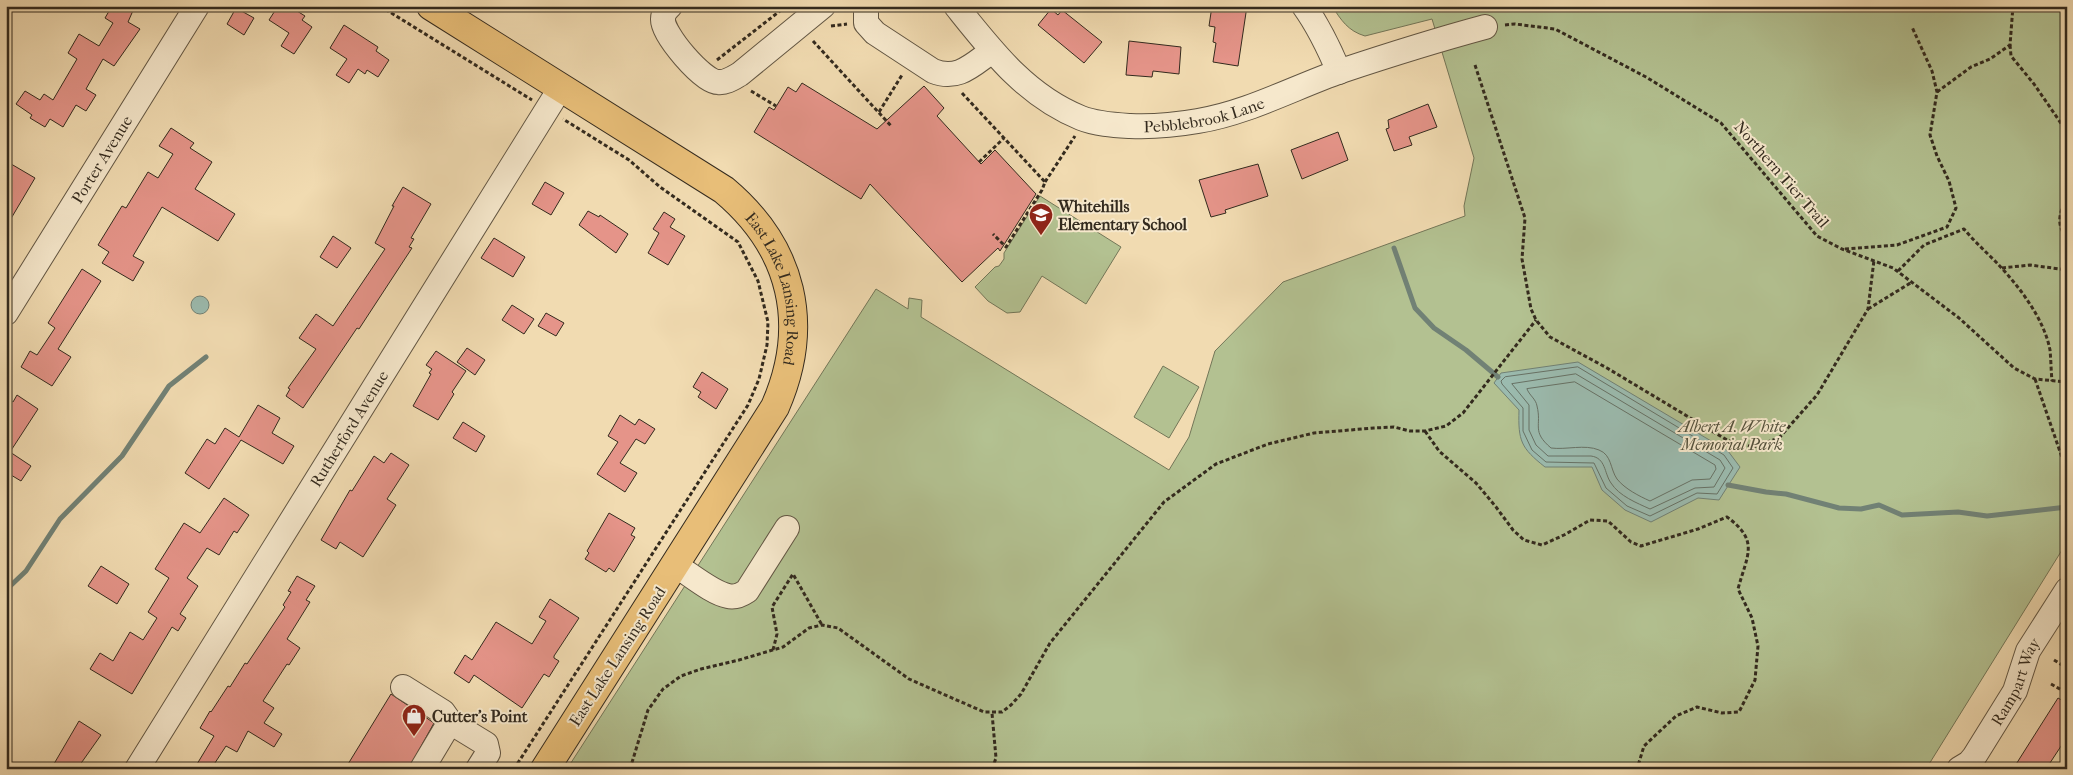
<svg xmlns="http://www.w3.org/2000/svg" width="2073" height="775" viewBox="0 0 2073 775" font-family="'IM FELL French Canon',serif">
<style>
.green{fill:#b3c191;stroke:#737658}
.water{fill:#9bbbaf;stroke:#718175}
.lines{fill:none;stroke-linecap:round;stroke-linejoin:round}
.shore{stroke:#677266;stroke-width:1}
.stream{stroke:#718175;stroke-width:5}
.building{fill:#e59489;stroke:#332a1e}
.minor-casing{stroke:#625643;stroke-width:26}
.major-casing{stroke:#332a1e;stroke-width:30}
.path{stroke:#332a1e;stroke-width:3;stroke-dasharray:4 2.5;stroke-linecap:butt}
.minor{stroke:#f6e8cc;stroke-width:24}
.major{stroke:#e8be78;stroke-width:28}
.labels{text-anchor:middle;stroke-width:4;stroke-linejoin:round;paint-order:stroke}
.street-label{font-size:16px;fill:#332a1e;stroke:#f6e8cc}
.poi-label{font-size:16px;font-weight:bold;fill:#332a1e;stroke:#f6e8cc;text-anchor:start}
.park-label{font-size:16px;font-style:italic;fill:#53503b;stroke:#f6e8cc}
</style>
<rect width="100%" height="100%" fill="#f1dbb1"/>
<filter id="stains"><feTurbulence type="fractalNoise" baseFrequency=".004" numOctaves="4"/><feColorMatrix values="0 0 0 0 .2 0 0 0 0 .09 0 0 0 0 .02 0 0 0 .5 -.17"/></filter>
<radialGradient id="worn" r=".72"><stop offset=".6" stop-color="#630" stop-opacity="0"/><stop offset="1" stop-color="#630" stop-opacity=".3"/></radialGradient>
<g class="green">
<path d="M1332,6h735v536l-141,227h-1359l309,-480 32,20 1,-11 13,2 -1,17 248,153 20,-33 26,-86 68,-69 182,-66 -1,-10 10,-48 -42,-139 -67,17c-17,-5 -24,-16 -33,-30z"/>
<path d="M1040,196l81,51 -35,57 -44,-28 -22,36 -13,1 -19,-12 -13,-14 20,-20 4,-1 5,-7v-6z"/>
<path d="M1163,366l36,21 -30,51 -35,-21z"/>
</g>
<g class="water">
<circle cx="200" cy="305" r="9"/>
<path d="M1578,362l150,89 12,16 -21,33 -21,-2 -47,24 -26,-12 -23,-20 -10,-23h-47c-24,-19 -27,-26 -26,-57l-25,-27 7,-10z"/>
</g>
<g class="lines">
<g class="shore">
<path d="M1578,367l146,88 9,13 -16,26 -20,-1 -47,23 -23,-10 -21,-18 -12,-25 -48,-1 -14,-12 -9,-19v-23l-21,-24 -1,-3 4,-4z"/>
<path d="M1576,374l144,86 5,8 -11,19 -19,1 -45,21c-13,-6 -31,-13 -39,-26 -7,-10 -5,-25 -20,-27h-43l-12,-11 -7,-15v-25l-17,-21z"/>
<path d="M1575,382l140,83 1,4 -6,10 -18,1 -42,21c-11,-5 -25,-12 -33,-22 -7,-10 -5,-24 -18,-29 -14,-6 -33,0 -48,-2 -20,-17 -9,-22 -14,-42 -1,-7 -8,-11 -10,-17z"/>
</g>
<g class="stream">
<path d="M1394,248l21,60 19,20 32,22 32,27"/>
<path d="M1728,485l38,7 20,2 53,14 22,1 18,-4 23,10 56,-3 29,4 80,-9"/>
<path d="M6,590l20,-19 34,-52 62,-63 47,-70 37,-29"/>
</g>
</g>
<g class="building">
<path d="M112,6h23l-7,16 12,7 -26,37 -11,-7 -17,30 10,6 -10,16 -10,-6 -13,22 -13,-8 -5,8 -15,-9 2,-3 -16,-11 9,-13 15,9 4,-6 9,6 24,-41 -9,-6 11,-19 20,12 14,-23 -8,-5z"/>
<path d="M278,6h11l16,10 -3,4 10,7 -18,27 -13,-8 8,-13 -20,-13z"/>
<path d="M1212,6h35l-9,60 -25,-4 3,-19 -3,-1 2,-15 -6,-1z"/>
<path d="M236,8l18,10 -10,17 -17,-11z"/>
<path d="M1051,9l7,6 4,-5 40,32 -18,21 -46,-38z"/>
<path d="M344,25l34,22 -2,4 13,9 -11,17 -11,-7 -2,4 -7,-5 -9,14 -13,-8 11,-16 -17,-11z"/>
<path d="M1129,41l52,6 -2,27 -26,-3 -1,6 -26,-2z"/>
<path d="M802,83l75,46 47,-43 20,22 -7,8 44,48 14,-14 41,44 -36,57 -2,-3 -36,34 -92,-98 -9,15 -107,-67 15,-25 5,3 14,-23 8,5z"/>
<path d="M1428,104l9,23 -28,10 3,8 -18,6 -8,-22 3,-1 -1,-8z"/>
<path d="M171,128l23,15 -4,5 22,14 -17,27 40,25 -17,27 -56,-34 -29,49 11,6 -11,19 -31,-18 7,-11 -11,-7 24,-39 4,2 22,-36 10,6 15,-24 -14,-8z"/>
<path d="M1338,132l10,28 -46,19 -11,-29z"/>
<path d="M6,161l29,17 -29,49z"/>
<path d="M1258,164l10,32 -43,14 1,3 -15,4 -12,-37z"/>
<path d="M545,182l19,11 -13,22 -19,-11z"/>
<path d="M403,187l28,17 -20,34 3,1 -5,8 3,1 -53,81 -2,-1 -54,80 -17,-12 4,-7 -2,-1 28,-39 -17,-11 17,-24 17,12 52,-77 -10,-6 19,-37h-2z"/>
<path d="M588,211l11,6 1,-2 28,19 -12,19 -37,-28z"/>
<path d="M664,212l11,7 -5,8 15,9 -17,29 -20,-12 11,-20 -6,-4z"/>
<path d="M333,236l18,12 -14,20 -17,-11z"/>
<path d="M494,238l31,19 -12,20 -32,-19z"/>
<path d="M82,269l19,12 -43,68 13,8 -19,29 -31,-19 9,-16 7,4 18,-27 -7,-5z"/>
<path d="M512,305l22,14 -10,15 -22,-14z"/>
<path d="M546,313l18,10 -8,13 -18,-10z"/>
<path d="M467,348l18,12 -10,15 -18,-13z"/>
<path d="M436,351l30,20 -14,21 2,2 -16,26 -25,-14 18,-32 -2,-1 3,-4 -6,-4z"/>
<path d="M702,372l26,17 -12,20 -18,-12 3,-5 -8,-5z"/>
<path d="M17,395l21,14 -28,43 21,14 -10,15 -15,-9v-74l7,4z"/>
<path d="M258,405l22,13 -8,15 22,13 -11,18 -42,-24 -32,49 -24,-16 22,-34 8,5 10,-16 14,9z"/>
<path d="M620,415l15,10 4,-6 16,10 -10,15 -9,-5 -16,24 17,10 -12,19 -28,-18 21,-32 -10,-6z"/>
<path d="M463,422l22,14 -9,16 -23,-14z"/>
<path d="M391,453l18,12 -22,34 9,6 -33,52 -23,-15 -4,7 -15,-9 29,-50 2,1 22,-35 10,7z"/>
<path d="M224,498l25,17 -12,18 -3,-2 -15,24 -12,-7 -20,30 11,8 -18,28 6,4 -8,13 -6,-4 -40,67 -42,-25 10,-16 13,8 17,-29 13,8 14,-22 -9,-6 21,-34 -14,-9 29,-46 16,10z"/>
<path d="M609,513l26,15 -4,7 4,2 -21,35 -5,-4 -3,4 -21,-13 4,-6 -2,-2z"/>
<path d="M101,566l28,18 -12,20 -29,-18z"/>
<path d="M297,576l18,10 -9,14 4,2 -23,37 13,9 -11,17 -2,-1 -24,37 11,7 -10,15 18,11 -8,13 -26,-16 -11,21 -11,-6 -15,23h-17l20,-33 -14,-8 10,-17 1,1 17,-26 2,1 15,-24 2,1 38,-57 -2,-2 8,-13 -3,-1z"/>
<path d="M550,599l29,19 -25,38v2l5,3 -10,16 -5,-3 -22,34 -48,-33 -5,8 -15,-10 11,-18 7,5 24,-38 36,22 14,-23 -7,-4z"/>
<path d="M391,694l43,29 -25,45 -64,1z"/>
<path d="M2058,698l9,5v34l-21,32h-33z"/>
<path d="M79,721l22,14 -24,34h-26z"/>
</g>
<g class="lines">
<defs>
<g id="minor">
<path d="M670,6c-4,4 -7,7 -7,13 -1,15 40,63 55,63 8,1 15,-4 22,-8l83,-68"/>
<path d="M866,6v17l9,10 58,38c25,10 39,-6 59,-20"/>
<path id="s1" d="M956,6c36,45 70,90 125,112 15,6 33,7 49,8 22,1 45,-1 68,-5 49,-8 95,-33 143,-50 48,-16 96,-31 144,-44"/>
<path d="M1304,6c15,21 25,42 35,66"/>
<path id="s2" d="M6,313l191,-307"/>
<path d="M675,565c15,9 37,28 53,31 7,2 13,-1 19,-5l40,-63"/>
<path d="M403,687l40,25 7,10 36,22 2,9 -10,16"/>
<path id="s3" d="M137,769l424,-682"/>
<path d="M422,769l28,-47"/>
<path id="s4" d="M1959,769l10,-6 5,-6 41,-66 13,-40 39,-61"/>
</g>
<g id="major">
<path id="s5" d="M431,6l293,184c69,58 87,135 51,217l-230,362"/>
</g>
</defs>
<use href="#minor" class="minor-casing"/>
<use href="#major" class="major-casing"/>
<g class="path">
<path d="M380,6l152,94"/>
<path d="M1505,25l10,-1 40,5 91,48 75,46 96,113 25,13 51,19 66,50 55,50 21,11 32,3"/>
<path d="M831,26l16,-2"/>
<path d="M813,41l79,86"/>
<path d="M2010,45l1,11 23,28 33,48"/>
<path d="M717,60l68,-53 3,4"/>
<path d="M1475,65l50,153 -3,41 9,50 5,11 14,17 57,31 120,72 26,7 26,-9 38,-43 51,-86 6,-49"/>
<path d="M751,91l25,15"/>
<path d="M1937,92l34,-25 19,-8 20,-14 3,-39"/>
<path d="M962,93l83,89 -3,8 -36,57 -13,-13"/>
<path d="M879,112l23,-37"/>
<path d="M979,162l25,-24"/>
<path d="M1045,182l30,-46"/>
<path d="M2067,197c-7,15 -12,27 0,41"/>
<path d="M1845,249l52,-4 50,-18 9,-19 -7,-27 -12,-25 -7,-21 7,-43 -5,-21 -20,-44"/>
<path d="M2002,268l28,-3 37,5"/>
<path d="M1898,271l26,-26 40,-16c10,12 21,22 32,33 22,23 48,56 54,88 1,10 1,21 2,31"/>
<path d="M1868,309l44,-27"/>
<path d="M2035,379l32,93"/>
<path d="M1425,431l14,20 37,32 20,24 17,23 11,10 18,5 22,-10 26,-15 18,1 23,21 10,4 57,-17 29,-12c33,24 20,38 11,72l14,29 6,28 -3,34 -16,32 -17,1 -25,-6 -21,9 -32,30 -7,23"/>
<path d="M2062,647l5,3"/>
<path d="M773,650l4,-16 -5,-27 21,-33 29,51"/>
<path d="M2054,660l13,8"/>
<path d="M2051,684l16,9"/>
<path d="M514,769l234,-364 11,-26 8,-34 1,-23 -10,-41 -20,-39 -78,-55 -31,-27 -66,-41"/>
<path d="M630,769l18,-59 15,-21 18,-13 20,-7 38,-9 44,-13 26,-19 13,-3 16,3 71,51 75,33h18l9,-7 10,-11 29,-51 114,-141 52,-38 52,-20 46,-11 60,-5 20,-1 16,4h15l21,-5 17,-13 73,-93"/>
<path d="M992,769l4,-11 -4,-45"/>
</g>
<use href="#minor" class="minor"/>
<use href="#major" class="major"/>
</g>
<defs>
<symbol id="school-pin" viewBox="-11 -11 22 30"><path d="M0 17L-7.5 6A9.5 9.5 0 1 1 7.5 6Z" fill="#8f2418" stroke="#f6e8cc"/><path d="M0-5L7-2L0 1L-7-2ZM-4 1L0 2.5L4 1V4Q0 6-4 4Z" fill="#fff"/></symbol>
<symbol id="shop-pin" viewBox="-11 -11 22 30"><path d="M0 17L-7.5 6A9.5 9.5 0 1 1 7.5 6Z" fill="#8f2418" stroke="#f6e8cc"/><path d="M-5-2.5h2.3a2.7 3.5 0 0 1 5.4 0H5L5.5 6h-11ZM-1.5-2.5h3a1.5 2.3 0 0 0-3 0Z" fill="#fff"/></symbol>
</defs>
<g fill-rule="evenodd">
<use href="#school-pin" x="1027" y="201" width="28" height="38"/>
<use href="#shop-pin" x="400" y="702" width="28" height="38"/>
</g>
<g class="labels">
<g class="street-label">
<text dy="6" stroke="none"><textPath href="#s1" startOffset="295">Pebblebrook Lane</textPath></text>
<text dy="6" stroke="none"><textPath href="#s2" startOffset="181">Porter Avenue</textPath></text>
<text transform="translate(1782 174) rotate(49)" y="6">Northern Tier Trail</text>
<text dy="6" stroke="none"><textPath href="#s5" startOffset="462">East Lake Lansing Road</textPath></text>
<text dy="6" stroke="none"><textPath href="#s3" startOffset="401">Rutherford Avenue</textPath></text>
<text transform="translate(617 656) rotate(-57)" y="6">East Lake Lansing Road</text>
<text dy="6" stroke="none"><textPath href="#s4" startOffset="106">Rampart Way</textPath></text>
</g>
<g class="poi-label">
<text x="1058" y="212">Whitehills<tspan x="1058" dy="18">Elementary School</tspan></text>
<text x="432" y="722">Cutter's Point</text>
</g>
<g class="park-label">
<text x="1732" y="432">Albert A. White<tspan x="1732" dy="18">Memorial Park</tspan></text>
</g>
</g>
<rect width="2073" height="775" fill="none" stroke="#f1dbb1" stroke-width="25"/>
<rect x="8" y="8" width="2058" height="760" fill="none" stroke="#332a1e" stroke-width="2.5"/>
<rect x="12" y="12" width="2048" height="750" fill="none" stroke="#332a1e"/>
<rect width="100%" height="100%" filter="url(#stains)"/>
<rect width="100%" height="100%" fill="url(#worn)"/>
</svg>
